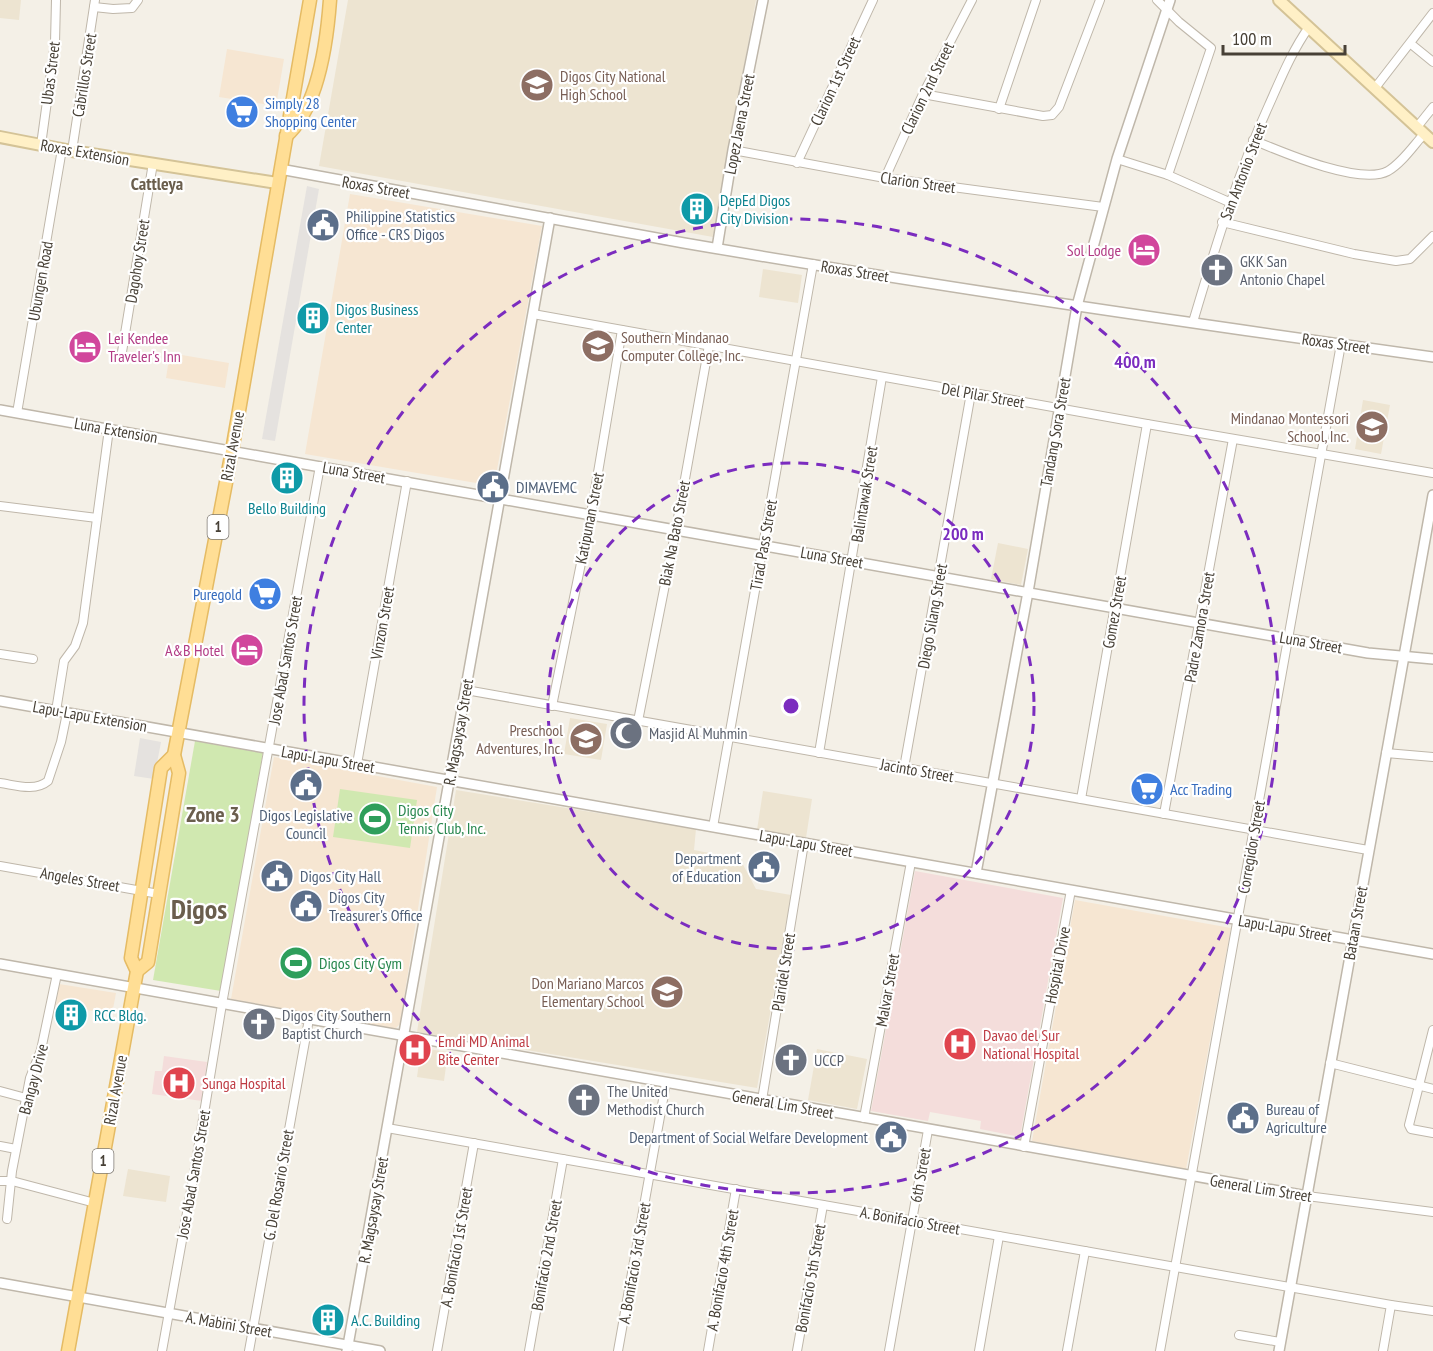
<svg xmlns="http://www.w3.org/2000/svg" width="1433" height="1351" viewBox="0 0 1433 1351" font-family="'PT Sans Narrow',sans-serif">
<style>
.commercial{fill:#f6e6d2}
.education{fill:#ede4d1}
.medical{fill:#f4dddb}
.green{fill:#d0e8b0}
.parking{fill:#e5e2df}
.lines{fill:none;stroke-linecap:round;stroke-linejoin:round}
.minor-casing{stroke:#bfb7aa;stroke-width:10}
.tertiary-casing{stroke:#bfb7aa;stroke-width:12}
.secondary-casing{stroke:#d4c397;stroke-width:14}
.primary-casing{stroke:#e5bb64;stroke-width:15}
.minor{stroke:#fff;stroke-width:8}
.tertiary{stroke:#fff;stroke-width:9}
.secondary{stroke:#fff0c6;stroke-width:10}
.primary{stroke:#ffde95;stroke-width:12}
.ring{fill:none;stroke:#7b2cbf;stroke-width:3;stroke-dasharray:10 8}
.labels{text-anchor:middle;stroke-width:4.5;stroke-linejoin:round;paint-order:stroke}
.shield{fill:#fff;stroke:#7e7972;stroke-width:1.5}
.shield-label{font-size:15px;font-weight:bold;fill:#474036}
.street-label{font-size:16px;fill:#474036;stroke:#fff}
.education-label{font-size:16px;fill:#785e54;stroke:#fff;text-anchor:end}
.shop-label{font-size:16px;fill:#366cbe;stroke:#fff;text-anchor:start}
.culture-label{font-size:16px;fill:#0d838f;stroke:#fff;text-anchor:start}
.service-label{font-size:16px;fill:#4e5e75;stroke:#fff;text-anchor:start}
.hotel-label{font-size:16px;fill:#b23c85;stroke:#fff;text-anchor:end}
.worship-label{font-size:16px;fill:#5b616d;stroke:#fff;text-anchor:start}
.leisure-label{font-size:16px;fill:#27864d;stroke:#fff;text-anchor:start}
.health-label{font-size:16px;fill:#be3a42;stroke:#fff;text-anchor:start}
.neighbourhood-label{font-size:18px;font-weight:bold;fill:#6a5e4d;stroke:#fff}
.district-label{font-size:22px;font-weight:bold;fill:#6a5e4d;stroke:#fff}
.town-label{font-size:28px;font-weight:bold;fill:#6a5e4d;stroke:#fff}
.centre{fill:#7b2cbf;stroke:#fff;stroke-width:3}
.ring-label{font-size:18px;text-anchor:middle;font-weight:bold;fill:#7b2cbf;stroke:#fff;stroke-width:4.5;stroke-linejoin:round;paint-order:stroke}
</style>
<rect width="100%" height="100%" fill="#f4f0e7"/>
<g class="commercial">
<path d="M227,49l57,10 -8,47 -57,-9z"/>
<path d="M350,194l192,32 -48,260 -189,-32z"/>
<path d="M170,353l59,10 -4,25 -59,-10z"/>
<path d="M274,757l163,30 -37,237 -5,5 -164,-30z"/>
<path d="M1075,900l156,28 -45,241 -154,-28z"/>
<path d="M59,984l57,9 -4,21 -56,-9z"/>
</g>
<g class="education">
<path d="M0,0h21l-2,20 -19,-2z"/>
<path d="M348,0h408l-43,237 -394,-71z"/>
<path d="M763,269l39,6 -4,28 -39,-6z"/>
<path d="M589,332l23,3 -4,26 -23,-4z"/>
<path d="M1363,400l27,5 -9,49 -26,-5z"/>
<path d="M998,543l30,6 -7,36 -30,-6z"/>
<path d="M570,718l37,6 -6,36 -37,-6z"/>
<path d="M456,790l240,39 -2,21 46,9 16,30 35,6 -34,193 -340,-56z"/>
<path d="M763,791l49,8 -6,39 -49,-8z"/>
<path d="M421,1048l27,4 -4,29 -27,-4z"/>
<path d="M817,1049l50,10 -10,50 -49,-9z"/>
<path d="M128,1169l42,7 -4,26 -43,-6z"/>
</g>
<g class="medical">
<path d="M915,871l148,27 -43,239 -40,-8 1,-8 -51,-9 -2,9 -57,-10z"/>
<path d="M164,1056l43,6 -5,39 -50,-7 3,-23h7z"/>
</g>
<g class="green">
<path d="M195,741l68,12 -42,238 -68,-11z"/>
<path d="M340,789l77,11 -7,48 -77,-11z"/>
</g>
<g class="parking">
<path d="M307,186l12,3 -44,252 -13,-2z"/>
<path d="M140,738l21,4 -7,37 -20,-3z"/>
</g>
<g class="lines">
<defs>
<g id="minor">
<path d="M1157,0l22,22 32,26 -43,127"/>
<path d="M94,7l19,2 19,-1 6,-8"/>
<path d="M1411,44l22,18"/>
<path d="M1375,88l58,-75"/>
<path d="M923,94l120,22 9,-1 7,-8 41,-107"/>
<path d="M999,109l37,-109"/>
<path d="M1417,127l16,-20"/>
<path d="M1253,140c29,12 107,46 135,31 14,-8 26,-26 36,-37"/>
<path d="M41,145l14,-102 1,-43"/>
<path d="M733,150l152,28 218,29"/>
<path d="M72,151l23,-151"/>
<path d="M1117,159l51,16 61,27"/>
<path d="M797,163l76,-163"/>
<path d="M885,178l38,-84 49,-94"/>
<path d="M1222,222l132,32 42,7 14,-2 23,-23"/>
<path d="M533,314l614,110 286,49"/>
<path d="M1193,322c22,-74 44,-147 76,-217 12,-27 23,-54 40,-78"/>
<path d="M121,358l32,-195"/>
<path d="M17,413l45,-264"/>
<path d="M0,506l97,12"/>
<path d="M0,654l33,5"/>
<path d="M466,690l902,160"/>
<path d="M552,706l39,-192 31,-184"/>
<path d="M56,711l8,-50 11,-15 8,-23 26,-194"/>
<path d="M638,721l38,-192 33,-184"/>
<path d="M819,753l63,-376"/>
<path d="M1386,753l47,4"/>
<path d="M357,764l50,-283"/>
<path d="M904,768l67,-375"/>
<path d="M0,783c15,2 35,9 48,-2l13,-39 6,-29"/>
<path d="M1081,799l66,-375"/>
<path d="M1164,814l69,-375"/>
<path d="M713,827l100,-563"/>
<path d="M0,866l159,28"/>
<path d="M1433,1030l-24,95 2,4 22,4"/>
<path d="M1330,1063l103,26"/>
<path d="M0,1091l26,7"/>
<path d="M762,1100l42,-257"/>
<path d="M864,1118l47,-256"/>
<path d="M387,1128l1004,177 42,6"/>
<path d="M0,1146l16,3"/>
<path d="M1024,1147l47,-257"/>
<path d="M0,1181h12l83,22"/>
<path d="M1307,1196l126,16"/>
<path d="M7,1219l5,-48 18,-93 11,-28 16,-76"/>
<path d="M1239,1335l41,7"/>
<path d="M162,1351l32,-177 28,-170 98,-538"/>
<path d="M249,1351l60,-332"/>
<path d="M437,1351l37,-208"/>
<path d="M529,1351l34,-192"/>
<path d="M618,1351l48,-268"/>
<path d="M708,1351l28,-162"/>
<path d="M797,1351l26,-146"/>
<path d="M889,1351l39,-221"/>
<path d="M979,1351l20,-115"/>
<path d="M1067,1351l18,-100"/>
<path d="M1160,1351l181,-1007"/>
<path d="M1383,1351l8,-46"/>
</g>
<g id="tertiary">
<path d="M280,169c135,24 269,50 404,74 249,43 499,79 749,114"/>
<path d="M717,248l16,-98 30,-150"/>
<path d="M0,410l1368,243 65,6"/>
<path d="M0,701l1433,253"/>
<path d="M976,873l52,-281 49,-286 40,-147 53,-159"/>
<path d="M0,964l1307,232"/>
<path d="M0,1283l380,68"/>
<path d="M347,1351l203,-1133"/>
<path d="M1279,1351l154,-856"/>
</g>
<g id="secondary">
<path d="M1279,0l154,142"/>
<path d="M0,137l72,14 205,32"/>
</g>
<g id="primary">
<path d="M286,136c32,-28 41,-95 44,-136"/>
<path d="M137,971l11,-9 31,-189 -5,-18 58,-304 78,-451"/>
<path d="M68,1351l69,-380 -6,-13 30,-190 13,-13"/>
</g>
</defs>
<use href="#minor" class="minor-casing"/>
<use href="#tertiary" class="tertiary-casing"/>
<use href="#secondary" class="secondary-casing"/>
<use href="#primary" class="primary-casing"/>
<use href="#minor" class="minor"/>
<use href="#tertiary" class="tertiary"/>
<use href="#secondary" class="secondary"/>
<use href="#primary" class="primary"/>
</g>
<g class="ring">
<circle cx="791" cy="706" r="243"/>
<circle cx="791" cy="706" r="487"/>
</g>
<defs>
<symbol id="school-disc" viewBox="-11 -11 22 22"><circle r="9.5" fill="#8d6e63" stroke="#fff"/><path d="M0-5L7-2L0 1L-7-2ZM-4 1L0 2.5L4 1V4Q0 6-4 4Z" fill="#fff"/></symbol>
<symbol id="supermarket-disc" viewBox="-11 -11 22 22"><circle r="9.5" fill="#3f7fe0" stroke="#fff"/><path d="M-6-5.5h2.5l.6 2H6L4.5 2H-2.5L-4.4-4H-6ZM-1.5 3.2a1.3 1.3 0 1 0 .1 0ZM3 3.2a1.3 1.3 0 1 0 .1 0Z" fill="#fff"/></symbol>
<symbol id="building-disc" viewBox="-11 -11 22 22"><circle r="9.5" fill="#0f9aa8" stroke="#fff"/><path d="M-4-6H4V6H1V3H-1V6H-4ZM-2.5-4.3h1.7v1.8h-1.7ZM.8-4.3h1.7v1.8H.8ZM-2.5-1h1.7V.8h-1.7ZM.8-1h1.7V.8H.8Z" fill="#fff"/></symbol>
<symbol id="civic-disc" viewBox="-11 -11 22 22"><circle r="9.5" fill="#5c6f8a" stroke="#fff"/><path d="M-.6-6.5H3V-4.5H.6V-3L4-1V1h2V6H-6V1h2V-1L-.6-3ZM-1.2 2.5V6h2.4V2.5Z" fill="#fff"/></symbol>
<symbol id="hotel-disc" viewBox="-11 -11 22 22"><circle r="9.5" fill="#d1479c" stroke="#fff"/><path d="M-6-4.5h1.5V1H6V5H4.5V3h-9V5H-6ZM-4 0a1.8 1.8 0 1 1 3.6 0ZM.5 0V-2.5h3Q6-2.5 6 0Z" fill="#fff"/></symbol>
<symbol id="church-disc" viewBox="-11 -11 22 22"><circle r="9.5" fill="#6b7280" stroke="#fff"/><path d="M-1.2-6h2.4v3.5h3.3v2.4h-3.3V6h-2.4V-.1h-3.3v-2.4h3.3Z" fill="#fff"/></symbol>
<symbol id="university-disc" viewBox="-11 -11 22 22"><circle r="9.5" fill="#8d6e63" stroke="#fff"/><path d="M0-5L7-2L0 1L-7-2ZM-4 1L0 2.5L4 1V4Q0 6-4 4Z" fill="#fff"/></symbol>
<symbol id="mosque-disc" viewBox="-11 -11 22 22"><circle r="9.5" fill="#6b7280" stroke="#fff"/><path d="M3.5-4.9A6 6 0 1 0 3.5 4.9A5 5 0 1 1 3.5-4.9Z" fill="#fff"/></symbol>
<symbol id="stadium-disc" viewBox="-11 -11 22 22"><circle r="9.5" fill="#2e9e5b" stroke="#fff"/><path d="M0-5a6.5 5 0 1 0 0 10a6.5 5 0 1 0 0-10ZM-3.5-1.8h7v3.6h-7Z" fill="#fff"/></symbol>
<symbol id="hospital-disc" viewBox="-11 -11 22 22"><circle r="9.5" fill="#e0444e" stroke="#fff"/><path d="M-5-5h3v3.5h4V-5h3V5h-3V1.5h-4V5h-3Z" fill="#fff"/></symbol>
</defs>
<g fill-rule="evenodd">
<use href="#school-disc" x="518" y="66" width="38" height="38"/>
<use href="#supermarket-disc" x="223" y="93" width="38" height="38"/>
<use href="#building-disc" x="678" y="190" width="38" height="38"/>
<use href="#civic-disc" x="304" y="206" width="38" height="38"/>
<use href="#hotel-disc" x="1125" y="231" width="38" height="38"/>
<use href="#church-disc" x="1198" y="251" width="38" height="38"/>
<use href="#building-disc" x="294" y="299" width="38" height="38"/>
<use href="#university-disc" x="579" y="327" width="38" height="38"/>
<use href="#hotel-disc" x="66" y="328" width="38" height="38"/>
<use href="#school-disc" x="1353" y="408" width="38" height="38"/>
<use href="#building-disc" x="268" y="459" width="38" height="38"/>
<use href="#civic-disc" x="474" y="468" width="38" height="38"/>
<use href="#supermarket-disc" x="246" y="575" width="38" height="38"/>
<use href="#hotel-disc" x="228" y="631" width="38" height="38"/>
<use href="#mosque-disc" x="607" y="714" width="38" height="38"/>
<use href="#school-disc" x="567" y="720" width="38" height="38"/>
<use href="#civic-disc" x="287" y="766" width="38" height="38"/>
<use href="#supermarket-disc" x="1128" y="770" width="38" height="38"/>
<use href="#stadium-disc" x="356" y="800" width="38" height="38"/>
<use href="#civic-disc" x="745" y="848" width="38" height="38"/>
<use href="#civic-disc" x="258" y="857" width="38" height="38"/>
<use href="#civic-disc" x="287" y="887" width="38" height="38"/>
<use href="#stadium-disc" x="277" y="944" width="38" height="38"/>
<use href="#school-disc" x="648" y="973" width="38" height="38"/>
<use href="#building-disc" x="52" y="996" width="38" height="38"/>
<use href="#church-disc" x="240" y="1005" width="38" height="38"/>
<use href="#hospital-disc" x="941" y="1025" width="38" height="38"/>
<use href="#hospital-disc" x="396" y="1031" width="38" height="38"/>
<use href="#church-disc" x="772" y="1041" width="38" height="38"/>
<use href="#hospital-disc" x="160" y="1064" width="38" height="38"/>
<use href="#church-disc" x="565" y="1081" width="38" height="38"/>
<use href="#civic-disc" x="1224" y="1099" width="38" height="38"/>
<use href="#civic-disc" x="872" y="1118" width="38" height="38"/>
<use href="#building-disc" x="309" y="1301" width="38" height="38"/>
</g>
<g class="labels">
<g class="shield">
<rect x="207.5" y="515" width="21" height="24" rx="4.5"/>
<rect x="92.5" y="1149" width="21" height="24" rx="4.5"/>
</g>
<g class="shield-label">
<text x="218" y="532">1</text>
<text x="103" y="1166">1</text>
</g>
<g class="street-label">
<text transform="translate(50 73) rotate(-83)" y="6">Ubas Street</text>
<text transform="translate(84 75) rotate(-81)" y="6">Cabrillos Street</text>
<text transform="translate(835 81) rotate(-65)" y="6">Clarion 1st Street</text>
<text transform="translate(927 88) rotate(-64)" y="6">Clarion 2nd Street</text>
<text transform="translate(739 124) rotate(-79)" y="6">Lopez Jaena Street</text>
<text transform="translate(85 152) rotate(10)" y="6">Roxas Extension</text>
<text transform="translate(1243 171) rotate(-69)" y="6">San Antonio Street</text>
<text transform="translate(918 182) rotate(8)" y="6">Clarion Street</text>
<text transform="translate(376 187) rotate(10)" y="6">Roxas Street</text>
<text transform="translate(137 261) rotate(-81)" y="6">Dagohoy Street</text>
<text transform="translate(855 271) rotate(9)" y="6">Roxas Street</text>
<text transform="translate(40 281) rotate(-80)" y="6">Ubungen Road</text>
<text transform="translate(1336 343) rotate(8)" y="6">Roxas Street</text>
<text transform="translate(983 395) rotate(10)" y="6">Del Pilar Street</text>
<text transform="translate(116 430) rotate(10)" y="6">Luna Extension</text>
<text transform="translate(1055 432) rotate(-80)" y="6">Tandang Sora Street</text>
<text transform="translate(232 446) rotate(-80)" y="6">Rizal Avenue</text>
<text transform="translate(354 472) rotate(10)" y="6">Luna Street</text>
<text transform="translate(864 494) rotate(-81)" y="6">Balintawak Street</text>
<text transform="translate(589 518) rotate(-79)" y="6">Katipunan Street</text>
<text transform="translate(674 533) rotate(-79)" y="6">Biak Na Bato Street</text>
<text transform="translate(763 545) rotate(-80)" y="6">Tirad Pass Street</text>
<text transform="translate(832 557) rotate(10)" y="6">Luna Street</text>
<text transform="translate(1114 612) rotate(-80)" y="6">Gomez Street</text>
<text transform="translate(932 616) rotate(-80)" y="6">Diego Silang Street</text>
<text transform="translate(382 623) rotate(-80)" y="6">Vinzon Street</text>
<text transform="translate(1199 627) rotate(-80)" y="6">Padre Zamora Street</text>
<text transform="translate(1311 642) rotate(10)" y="6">Luna Street</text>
<text transform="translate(285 660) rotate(-80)" y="6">Jose Abad Santos Street</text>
<text transform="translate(90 716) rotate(10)" y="6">Lapu-Lapu Extension</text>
<text transform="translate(458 732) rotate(-80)" y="6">R. Magsaysay Street</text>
<text transform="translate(328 759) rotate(10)" y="6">Lapu-Lapu Street</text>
<text transform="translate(917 770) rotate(10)" y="6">Jacinto Street</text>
<text transform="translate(806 843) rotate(10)" y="6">Lapu-Lapu Street</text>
<text transform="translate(1251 847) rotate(-80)" y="6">Corregidor Street</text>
<text transform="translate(80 879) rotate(10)" y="6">Angeles Street</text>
<text transform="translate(1355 923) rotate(-80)" y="6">Bataan Street</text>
<text transform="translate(1285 928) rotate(10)" y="6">Lapu-Lapu Street</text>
<text transform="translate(1057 965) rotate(-79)" y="6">Hospital Drive</text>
<text transform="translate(783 972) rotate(-81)" y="6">Plaridel Street</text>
<text transform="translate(887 990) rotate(-80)" y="6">Malvar Street</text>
<text transform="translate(33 1079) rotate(-75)" y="6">Bangay Drive</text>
<text transform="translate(115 1090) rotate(-80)" y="6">Rizal Avenue</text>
<text transform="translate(783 1104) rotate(10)" y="6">General Lim Street</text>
<text transform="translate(193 1174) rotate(-80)" y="6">Jose Abad Santos Street</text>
<text transform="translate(920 1175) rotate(-80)" y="6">6th Street</text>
<text transform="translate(278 1185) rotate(-80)" y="6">G. Del Rosario Street</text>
<text transform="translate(1261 1188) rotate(9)" y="6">General Lim Street</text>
<text transform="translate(373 1210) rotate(-80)" y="6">R. Magsaysay Street</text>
<text transform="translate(910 1220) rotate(10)" y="6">A. Bonifacio Street</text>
<text transform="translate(456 1247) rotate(-80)" y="6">A. Bonifacio 1st Street</text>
<text transform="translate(546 1255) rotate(-80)" y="6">Bonifacio 2nd Street</text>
<text transform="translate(634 1263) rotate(-80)" y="6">A. Bonifacio 3rd Street</text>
<text transform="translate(722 1270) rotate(-80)" y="6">A. Bonifacio 4th Street</text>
<text transform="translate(810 1278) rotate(-80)" y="6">Bonifacio 5th Street</text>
<text transform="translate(229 1324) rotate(10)" y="6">A. Mabini Street</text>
</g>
<g class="education-label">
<text x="560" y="82" text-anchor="start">Digos City National<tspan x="560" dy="18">High School</tspan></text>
<text x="621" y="343" text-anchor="start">Southern Mindanao<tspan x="621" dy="18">Computer College, Inc.</tspan></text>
<text x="1349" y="424">Mindanao Montessori<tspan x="1349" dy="18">School, Inc.</tspan></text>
<text x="563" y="736">Preschool<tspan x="563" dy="18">Adventures, Inc.</tspan></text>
<text x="644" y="989">Don Mariano Marcos<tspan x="644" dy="18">Elementary School</tspan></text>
</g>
<g class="shop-label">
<text x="265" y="109">Simply 28<tspan x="265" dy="18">Shopping Center</tspan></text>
<text x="242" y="600" text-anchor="end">Puregold</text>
<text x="1170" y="795">Acc Trading</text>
</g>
<g class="culture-label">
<text x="720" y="206">DepEd Digos<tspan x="720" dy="18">City Division</tspan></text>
<text x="336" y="315">Digos Business<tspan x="336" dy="18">Center</tspan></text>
<text x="287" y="514" text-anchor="middle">Bello Building</text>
<text x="94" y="1021">RCC Bldg.</text>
<text x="351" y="1326">A.C. Building</text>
</g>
<g class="service-label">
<text x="346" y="222">Philippine Statistics<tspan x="346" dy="18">Office - CRS Digos</tspan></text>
<text x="516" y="493">DIMAVEMC</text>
<text x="306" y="821" text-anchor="middle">Digos Legislative<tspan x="306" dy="18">Council</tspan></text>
<text x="741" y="864" text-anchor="end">Department<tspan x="741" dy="18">of Education</tspan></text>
<text x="300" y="882">Digos City Hall</text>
<text x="329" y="903">Digos City<tspan x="329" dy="18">Treasurer's Office</tspan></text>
<text x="1266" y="1115">Bureau of<tspan x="1266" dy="18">Agriculture</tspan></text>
<text x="868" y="1143" text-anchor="end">Department of Social Welfare Development</text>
</g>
<g class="hotel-label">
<text x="1121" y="256">Sol Lodge</text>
<text x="108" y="344" text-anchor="start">Lei Kendee<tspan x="108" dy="18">Traveler's Inn</tspan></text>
<text x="224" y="656">A&amp;B Hotel</text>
</g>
<g class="worship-label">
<text x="1240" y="267">GKK San<tspan x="1240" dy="18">Antonio Chapel</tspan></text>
<text x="649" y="739">Masjid Al Muhmin</text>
<text x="282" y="1021">Digos City Southern<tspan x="282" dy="18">Baptist Church</tspan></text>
<text x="814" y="1066">UCCP</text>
<text x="607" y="1097">The United<tspan x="607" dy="18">Methodist Church</tspan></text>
</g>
<g class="leisure-label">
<text x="398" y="816">Digos City<tspan x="398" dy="18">Tennis Club, Inc.</tspan></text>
<text x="319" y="969">Digos City Gym</text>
</g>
<g class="health-label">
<text x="983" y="1041">Davao del Sur<tspan x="983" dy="18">National Hospital</tspan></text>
<text x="438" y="1047">Emdi MD Animal<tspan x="438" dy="18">Bite Center</tspan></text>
<text x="202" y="1089">Sunga Hospital</text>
</g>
<g class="neighbourhood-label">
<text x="157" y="190">Cattleya</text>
</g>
<g class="district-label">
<text x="213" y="822">Zone 3</text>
</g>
<g class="town-label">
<text x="199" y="919">Digos</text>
</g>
</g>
<circle cx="791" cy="706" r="9" class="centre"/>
<g class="ring-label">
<text x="1135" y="368">400 m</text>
<text x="963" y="540">200 m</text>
</g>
<path d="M1223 45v9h122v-9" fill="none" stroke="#474036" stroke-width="3"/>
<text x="1232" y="45" font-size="18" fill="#474036" stroke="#ffffff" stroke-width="4.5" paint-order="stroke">100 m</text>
</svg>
